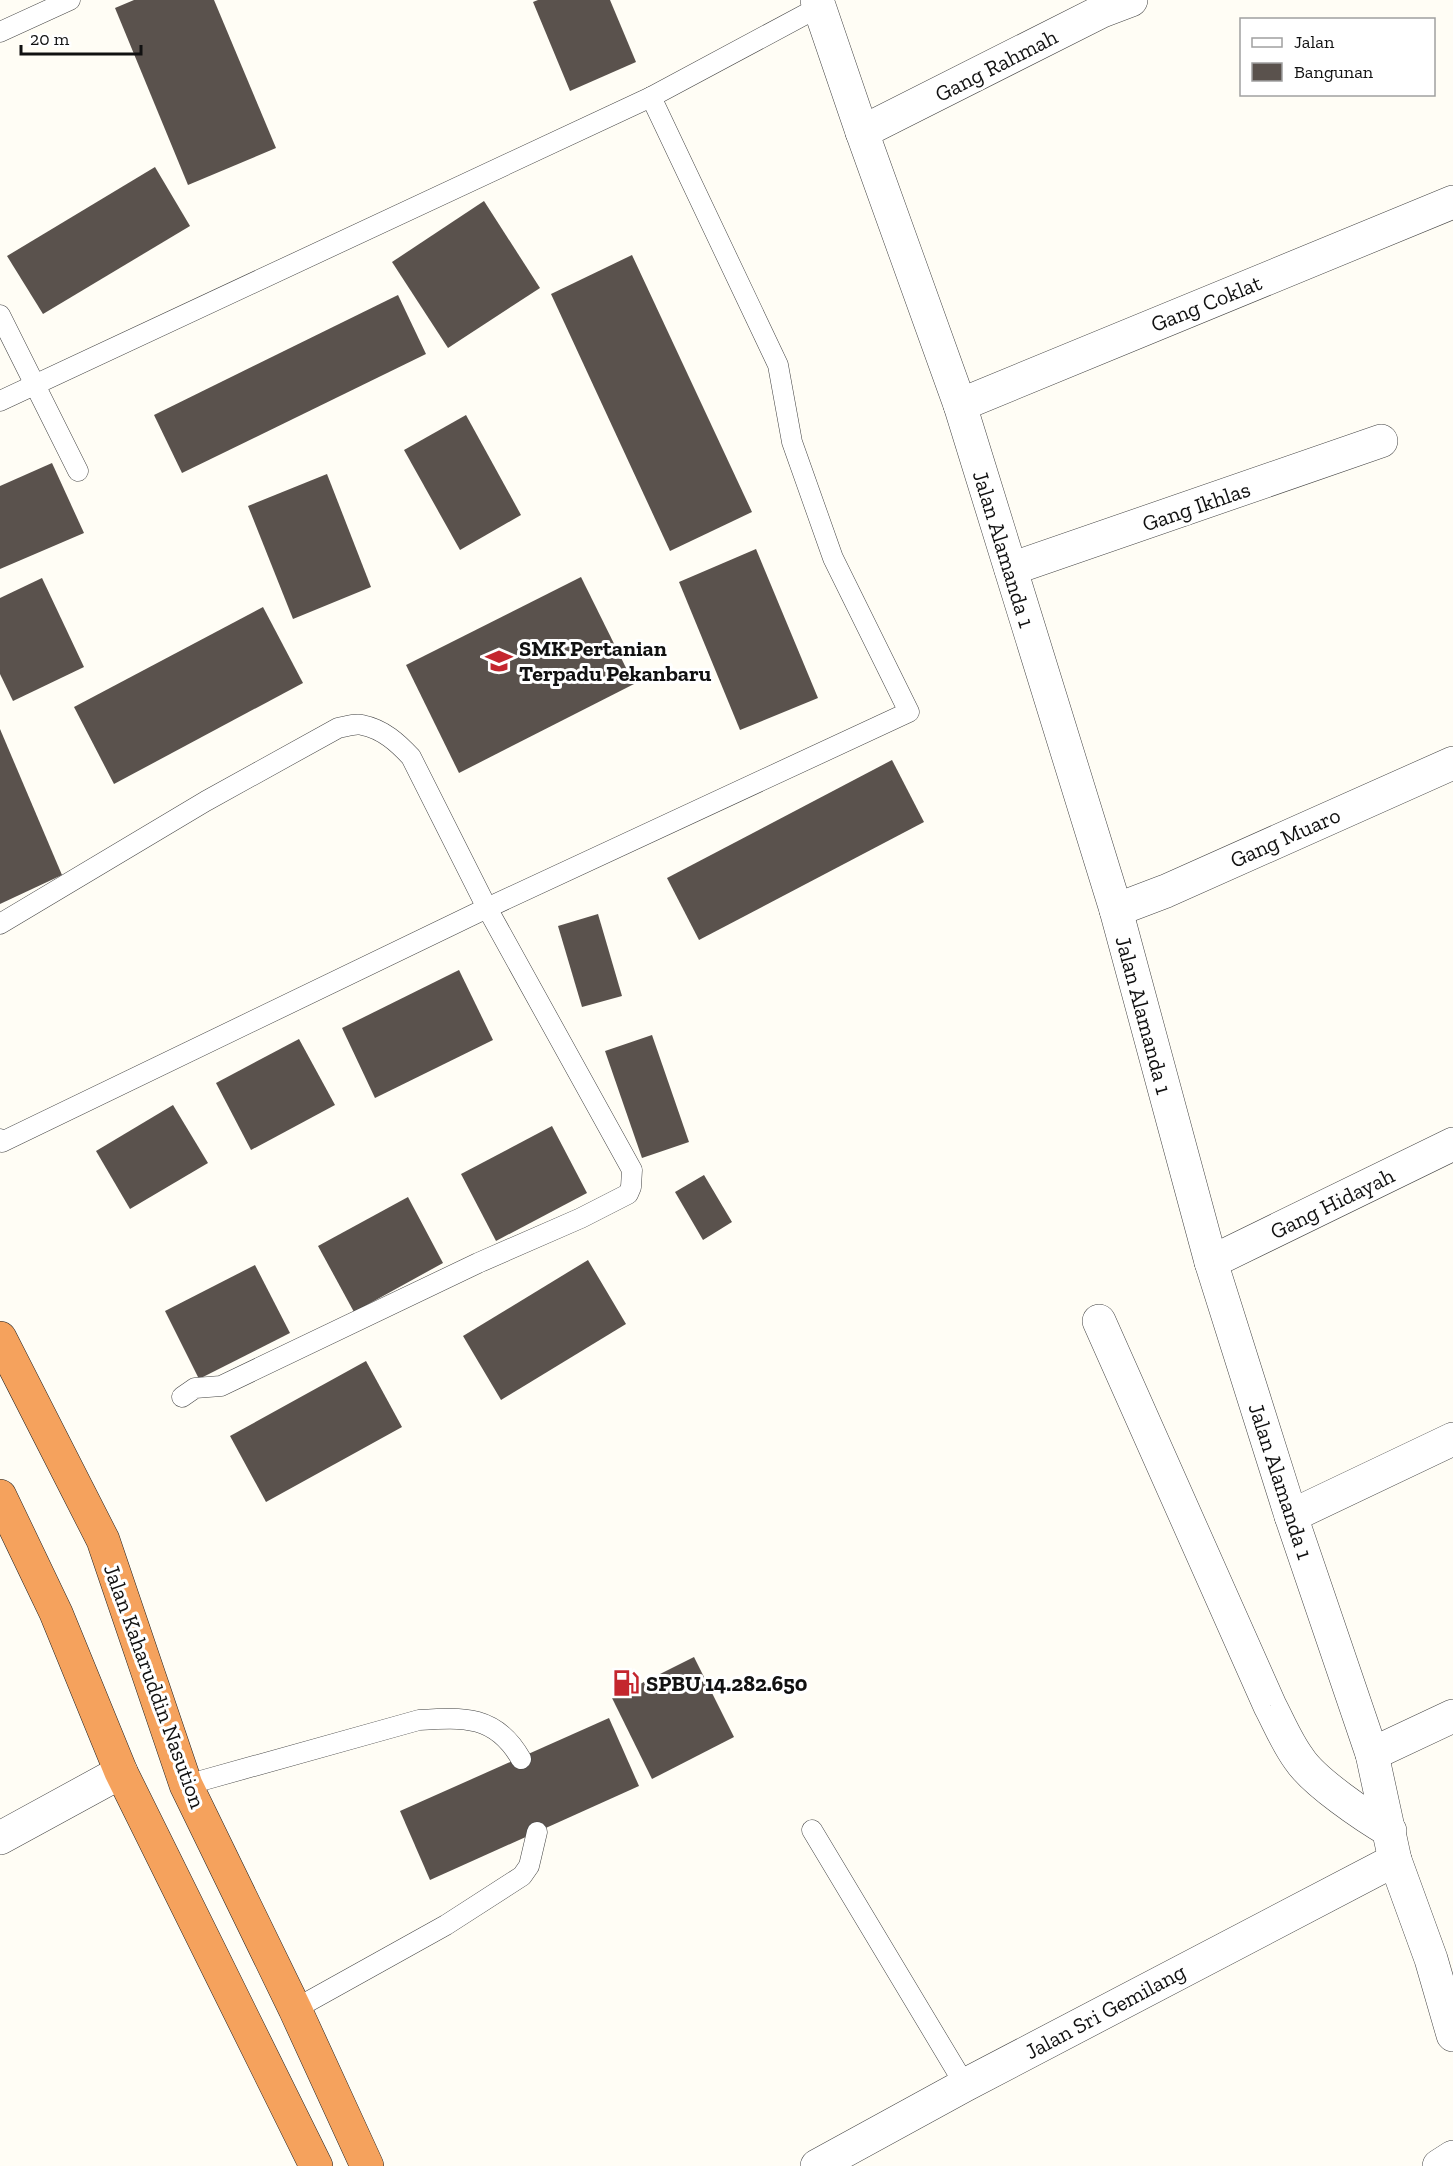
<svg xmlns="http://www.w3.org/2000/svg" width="1453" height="2166" viewBox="0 0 1453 2166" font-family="'Zilla Slab',serif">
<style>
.building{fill:#5a524d}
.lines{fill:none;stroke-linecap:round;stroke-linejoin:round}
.lane-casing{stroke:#444;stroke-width:21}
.street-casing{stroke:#444;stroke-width:34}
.highway-casing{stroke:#222;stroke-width:34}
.lane{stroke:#fff;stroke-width:20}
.street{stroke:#fff;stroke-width:33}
.highway{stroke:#f5a25d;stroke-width:33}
.labels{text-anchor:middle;stroke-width:6;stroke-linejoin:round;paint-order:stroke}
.street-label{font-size:22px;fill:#111;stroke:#fff}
.poi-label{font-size:22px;font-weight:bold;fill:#111;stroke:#fff;text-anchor:start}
</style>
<rect width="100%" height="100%" fill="#fffdf5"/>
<g class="building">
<path d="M134,0h80l62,148 -88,37 -73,-177z"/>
<path d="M538,0h72l26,62 -66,29 -37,-89z"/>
<path d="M155,167l35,59 -147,88 -36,-58z"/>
<path d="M484,201l56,87 -92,60 -56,-86z"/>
<path d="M632,255l120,257 -82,39 -119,-257z"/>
<path d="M398,295l28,59 -244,119 -28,-58z"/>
<path d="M466,415l55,100 -61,35 -56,-100z"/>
<path d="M52,463l32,70 -84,36v-83z"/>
<path d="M327,474l44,113 -78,32 -45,-113z"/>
<path d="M756,549l62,149 -78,32 -61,-148z"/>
<path d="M581,577l53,107 -175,89 -53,-108z"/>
<path d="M42,578l42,89 -71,34 -13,-27v-76z"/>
<path d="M263,607l40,76 -189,101 -40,-77z"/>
<path d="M0,729l62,146 -62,29z"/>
<path d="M892,760l32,62 -225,118 -32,-62z"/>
<path d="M598,914l24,82 -40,11 -24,-81z"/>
<path d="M459,970l34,70 -118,58 -33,-70z"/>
<path d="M652,1035l37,107 -47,16 -37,-107z"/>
<path d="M299,1039l36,66 -84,45 -35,-67z"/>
<path d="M173,1105l35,58 -78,46 -34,-58z"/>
<path d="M552,1126l35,67 -91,48 -35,-67z"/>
<path d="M704,1175l28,47 -29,18 -28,-48z"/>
<path d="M408,1197l35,66 -89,49 -36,-66z"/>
<path d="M588,1260l38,64 -125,76 -38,-64z"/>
<path d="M255,1265l35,68 -91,46 -34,-68z"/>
<path d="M366,1361l36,66 -136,75 -36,-66z"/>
<path d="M694,1657l40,80 -82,42 -40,-81z"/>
<path d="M609,1718l30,68 -209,94 -30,-69z"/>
</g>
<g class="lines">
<defs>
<g id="lane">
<path d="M0,32l70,-32"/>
<path d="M0,315l78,156"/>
<path d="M0,401l651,-304 168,-90"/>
<path d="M0,924l206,-123 132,-73c7,-1 17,-5 24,-3 21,4 36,18 49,32l76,151 145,262 -1,17 -3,7 -47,24 -103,45 -257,123 -26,2 -13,9"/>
<path d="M0,1139l2,3 485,-234 422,-196 -76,-154 -41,-116 -14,-77 -127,-268"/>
<path d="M186,1785l233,-65c45,-3 77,-5 102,39"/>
<path d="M812,1830l153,255"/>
<path d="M295,2009l151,-84 76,-49 7,-10 8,-34"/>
</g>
<g id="street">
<path d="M817,0l45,132 98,273 156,505 95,352 80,254 81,238 23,106 36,99 22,76"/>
<path d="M862,132l240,-121 29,-11"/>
<path d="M960,405l493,-203"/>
<path d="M1011,569l370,-128"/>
<path d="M1116,910l50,-19 287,-128"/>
<path d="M1211,1262l242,-118"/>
<path d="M1099,1321l171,385c9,17 17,37 29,53 15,23 67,58 91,72"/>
<path d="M1291,1516l162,-77"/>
<path d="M1372,1754l81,-38"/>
<path d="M0,1838l121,-66"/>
<path d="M817,2166l148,-81 430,-225"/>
<path d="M1439,2166l14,-9"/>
</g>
<g id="highway">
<path d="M0,1338l103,202 83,245 109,224 72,157"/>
<path d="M0,1496l56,117 65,159 195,394"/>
</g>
</defs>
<use href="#lane" class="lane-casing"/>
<use href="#street" class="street-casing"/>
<use href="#highway" class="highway-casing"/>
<use href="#lane" class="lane"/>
<use href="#street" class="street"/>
<use href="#highway" class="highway"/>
</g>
<defs>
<symbol id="school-bare" viewBox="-9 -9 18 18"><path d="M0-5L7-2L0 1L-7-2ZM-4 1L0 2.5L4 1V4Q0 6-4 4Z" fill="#c4262e" stroke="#fff" stroke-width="2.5" paint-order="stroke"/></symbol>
<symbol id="fuel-bare" viewBox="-9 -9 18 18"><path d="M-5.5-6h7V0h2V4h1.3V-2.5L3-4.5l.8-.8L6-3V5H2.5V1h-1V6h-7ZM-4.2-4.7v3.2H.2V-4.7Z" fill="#c4262e" stroke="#fff" stroke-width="2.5" paint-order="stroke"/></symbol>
</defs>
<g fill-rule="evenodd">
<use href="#school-bare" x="480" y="642" width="38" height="38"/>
<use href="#fuel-bare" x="607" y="1664" width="38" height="38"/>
</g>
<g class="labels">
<g class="street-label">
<text transform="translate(996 65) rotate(-27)" y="8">Gang Rahmah</text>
<text transform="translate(1206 303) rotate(-22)" y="8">Gang Coklat</text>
<text transform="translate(1196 506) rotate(-19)" y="8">Gang Ikhlas</text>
<text transform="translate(1004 549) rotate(73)" y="8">Jalan Alamanda 1</text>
<text transform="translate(1285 837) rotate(-24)" y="8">Gang Muaro</text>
<text transform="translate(1144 1015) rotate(75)" y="8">Jalan Alamanda 1</text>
<text transform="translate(1332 1203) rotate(-26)" y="8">Gang Hidayah</text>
<text transform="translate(1281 1481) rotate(72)" y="8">Jalan Alamanda 1</text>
<text transform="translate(155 1686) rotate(70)" y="8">Jalan Kaharuddin Nasution</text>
<text transform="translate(1105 2011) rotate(-28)" y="8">Jalan Sri Gemilang</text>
</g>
<g class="poi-label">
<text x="519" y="656">SMK Pertanian<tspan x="519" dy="25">Terpadu Pekanbaru</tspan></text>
<text x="646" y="1691">SPBU 14.282.650</text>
</g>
</g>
<rect x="1240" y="18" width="195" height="78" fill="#ffffff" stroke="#a0a0a0" stroke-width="1.5"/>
<rect x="1252" y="38" width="30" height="9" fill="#ffffff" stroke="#a0a0a0" stroke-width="1.5"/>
<text x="1294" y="48" font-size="18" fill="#111111">Jalan</text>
<rect x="1252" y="63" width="30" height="18" fill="#5a524d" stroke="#a0a0a0" stroke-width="1.5"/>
<text x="1294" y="78" font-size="18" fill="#111111">Bangunan</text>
<path d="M21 45v9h120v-9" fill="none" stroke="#111111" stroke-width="3"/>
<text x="30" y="45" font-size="18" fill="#111111" stroke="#ffffff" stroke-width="4.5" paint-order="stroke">20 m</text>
</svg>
